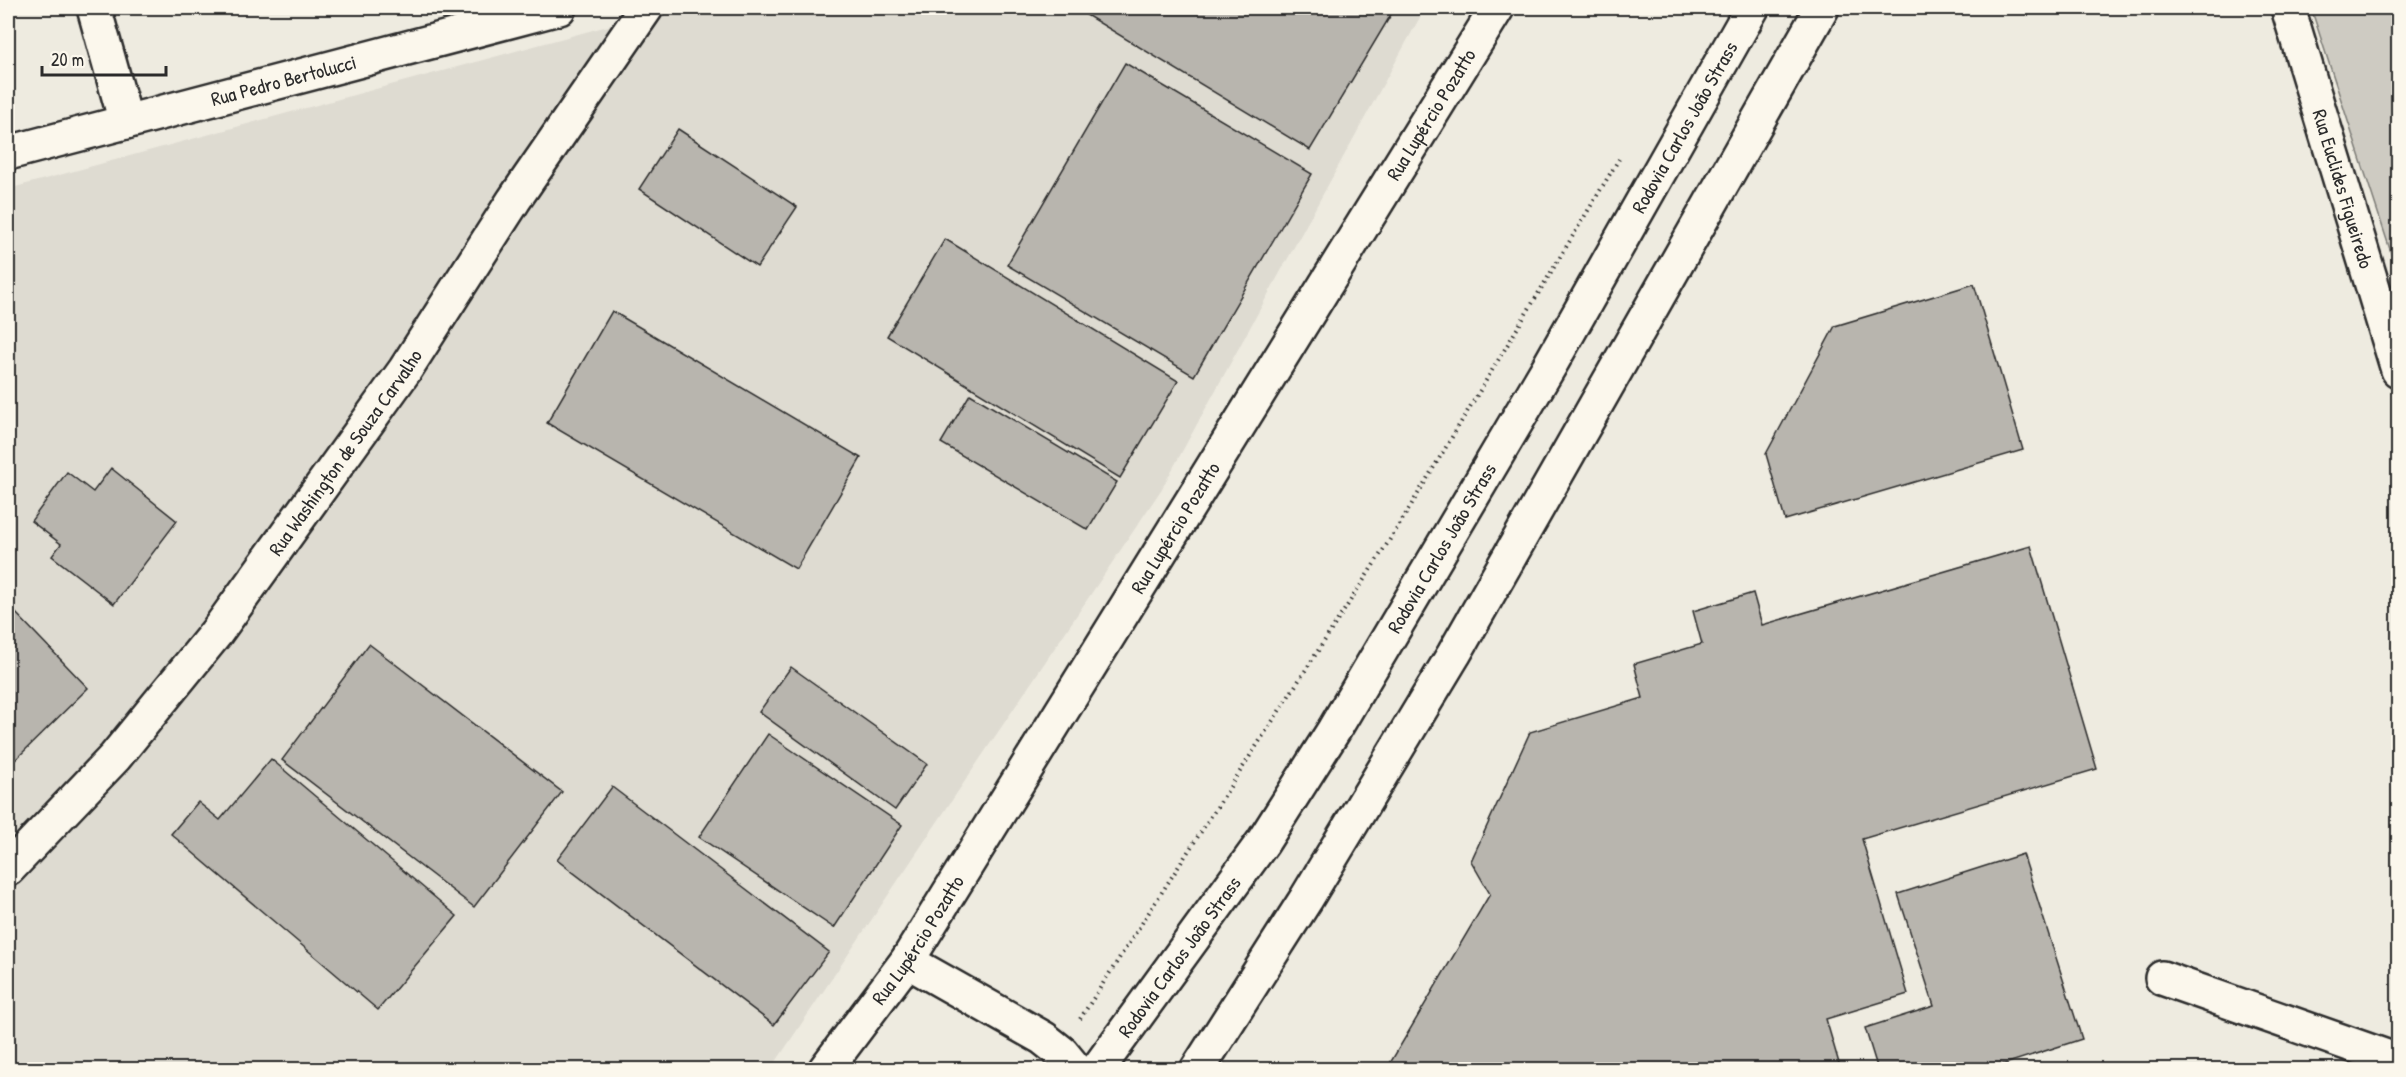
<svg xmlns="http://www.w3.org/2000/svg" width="2406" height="1077" viewBox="0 0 2406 1077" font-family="'Patrick Hand',sans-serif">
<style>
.built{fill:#dedbd1}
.green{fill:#cecbc2;stroke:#7c7b76;stroke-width:1.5}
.building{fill:#b8b5ae;stroke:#2b2b2b;stroke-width:1.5}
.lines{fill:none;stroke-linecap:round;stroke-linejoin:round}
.minor-casing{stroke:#2b2b2b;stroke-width:38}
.highway-casing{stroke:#2b2b2b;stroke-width:38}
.path{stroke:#2b2b2b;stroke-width:4;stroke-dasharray:1.5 4.5;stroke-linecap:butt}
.minor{stroke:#fbf7ec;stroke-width:33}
.highway{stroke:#fbf7ec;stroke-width:33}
.labels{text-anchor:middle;stroke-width:4.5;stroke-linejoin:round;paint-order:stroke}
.street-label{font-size:20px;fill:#2b2b2b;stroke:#fbf7ec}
</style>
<rect width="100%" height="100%" fill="#eeebe0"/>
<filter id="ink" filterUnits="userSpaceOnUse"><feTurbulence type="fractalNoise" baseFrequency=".0167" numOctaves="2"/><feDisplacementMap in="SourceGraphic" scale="12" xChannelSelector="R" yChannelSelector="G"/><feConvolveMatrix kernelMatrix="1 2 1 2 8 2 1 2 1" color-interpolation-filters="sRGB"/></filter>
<g filter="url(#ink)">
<path class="built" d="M674,8h751l-264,482 -390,579 -763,1v-881z"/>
<path class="green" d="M2311,8h87v266z"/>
<g class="building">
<path d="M1086,8h309l-85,142 -227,-137z"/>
<path d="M1125,63l187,111 -118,202 -187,-111z"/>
<path d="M678,129l119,78 -40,60 -118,-78z"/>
<path d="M945,239l233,142 -58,97 -233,-142z"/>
<path d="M1974,284l49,166 -238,70 -19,-66 69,-128z"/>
<path d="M612,311l249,147 -65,111 -249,-146z"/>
<path d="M970,394l147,88 -29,48 -147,-87z"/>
<path d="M111,468l66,53 -63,83 -62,-48 9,-12 -30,-23 36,-49 26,20z"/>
<path d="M2031,546l66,223 -235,70 46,155 -82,25 15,51h-455l104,-176 -19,-33 59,-129 113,-34 -9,-34 68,-20 -9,-33 60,-18 9,32z"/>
<path d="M13,610l75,78 -80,79v-152z"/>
<path d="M369,644l193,148 -88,115 -192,-147z"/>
<path d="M791,667l136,97 -32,46 -136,-98z"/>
<path d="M768,734l134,91 -68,103 -135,-91z"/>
<path d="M271,759l186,157 -79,94 -207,-176 27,-32 22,18z"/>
<path d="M612,787l217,165 -55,73 -217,-165z"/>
<path d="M2023,854l59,185 -96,31h-108l-13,-42 69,-22 -36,-112z"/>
</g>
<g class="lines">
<defs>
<g id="minor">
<path d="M94,8l32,114"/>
<path id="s1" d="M2288,8l110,362"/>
<path id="s2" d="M8,153l551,-145"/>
<path id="s3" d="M8,869l107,-112 101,-124 189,-263 109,-170 132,-192"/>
<path d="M907,961l136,77 19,15 14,17"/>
<path d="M2162,978l236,83"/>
<path id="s4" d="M825,1070l82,-109 590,-953"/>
</g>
<g id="highway">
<path id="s5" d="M1097,1070l166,-228 71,-112 216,-365 202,-357"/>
<path d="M1197,1070l109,-171 148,-245 368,-646"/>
</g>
</defs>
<use href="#minor" class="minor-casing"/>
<use href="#highway" class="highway-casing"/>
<path class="path" d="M1080,1019l318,-492 221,-368"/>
<use href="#minor" class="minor"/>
<use href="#highway" class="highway"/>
</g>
</g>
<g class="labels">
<g class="street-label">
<text dy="7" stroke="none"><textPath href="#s2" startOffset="285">Rua Pedro Bertolucci</textPath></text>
<text dy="7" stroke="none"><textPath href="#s4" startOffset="1132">Rua Lupércio Pozatto</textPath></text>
<text dy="7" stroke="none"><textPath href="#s5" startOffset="1112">Rodovia Carlos João Strass</textPath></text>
<text dy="7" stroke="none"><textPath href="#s1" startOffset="189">Rua Euclides Figueiredo</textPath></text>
<text dy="7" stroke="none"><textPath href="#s3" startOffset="537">Rua Washington de Souza Carvalho</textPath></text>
<text dy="7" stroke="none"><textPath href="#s4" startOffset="646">Rua Lupércio Pozatto</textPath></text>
<text dy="7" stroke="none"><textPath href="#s5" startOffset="626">Rodovia Carlos João Strass</textPath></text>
<text dy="7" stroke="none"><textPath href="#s4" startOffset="160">Rua Lupércio Pozatto</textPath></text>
<text dy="7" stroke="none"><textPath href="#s5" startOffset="140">Rodovia Carlos João Strass</textPath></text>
</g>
</g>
<rect width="2406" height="1077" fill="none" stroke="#fbf7ec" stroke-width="30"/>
<rect x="15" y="15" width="2376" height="1047" fill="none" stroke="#2b2b2b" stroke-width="2" filter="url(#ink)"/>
<path d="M42 66v9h124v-9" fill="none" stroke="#2b2b2b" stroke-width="3"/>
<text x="51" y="66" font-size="18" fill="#2b2b2b" stroke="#fbf7ec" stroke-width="4.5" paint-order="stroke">20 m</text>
</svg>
